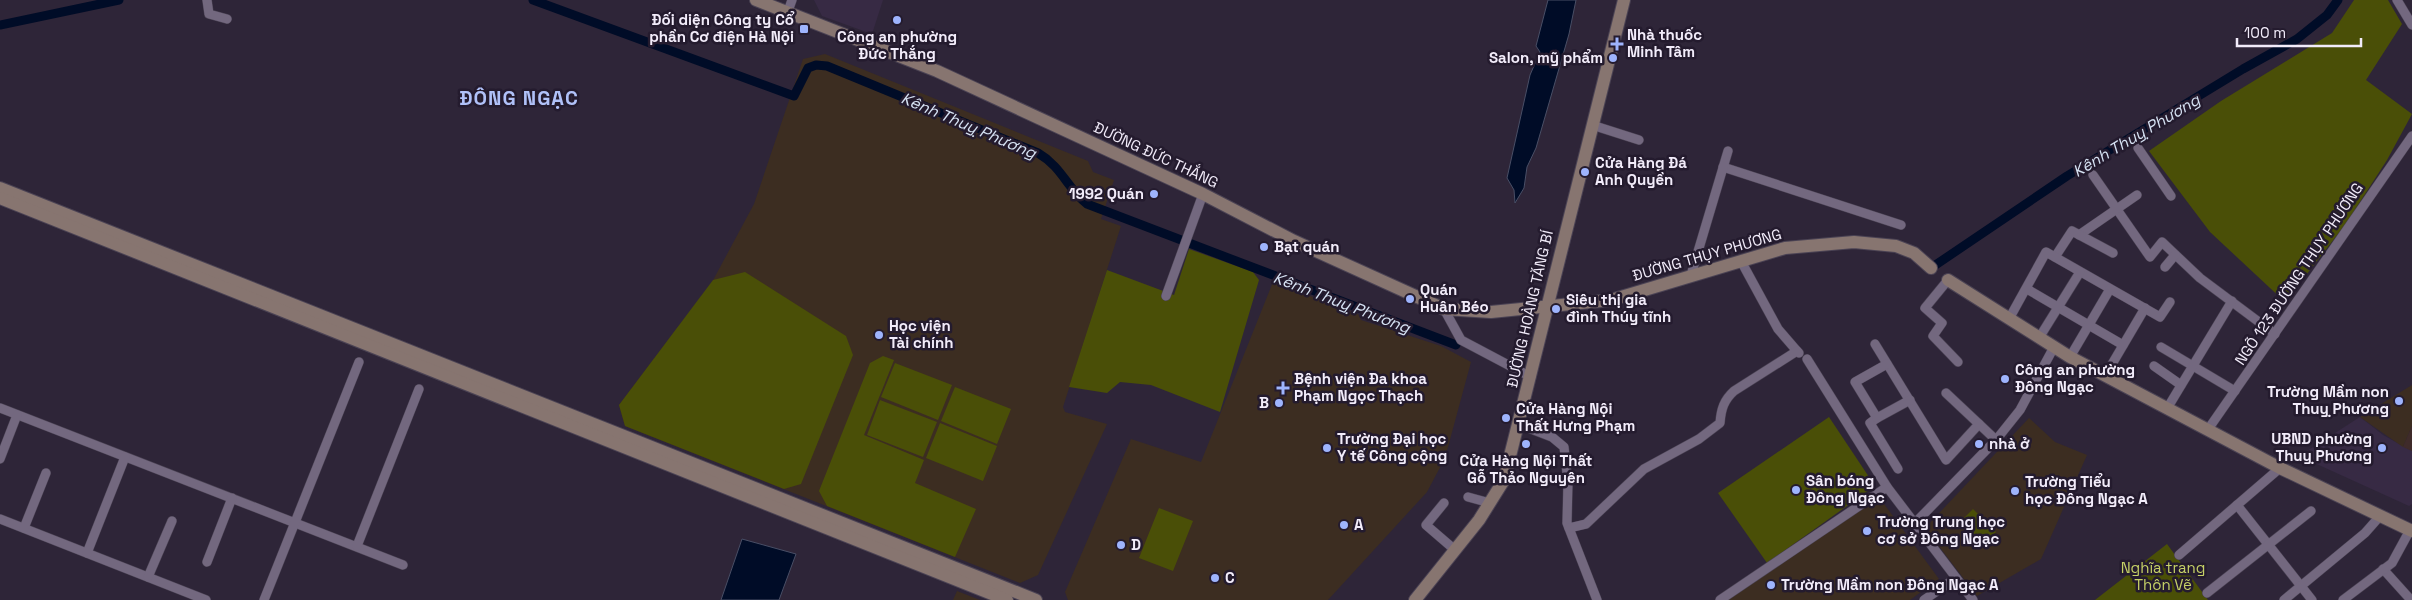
<svg xmlns="http://www.w3.org/2000/svg" width="2412" height="600" viewBox="0 0 2412 600" font-family="'Space Grotesk',sans-serif">
<style>
.built{fill:#372a44}
.education{fill:#3c2d21}
.medical{fill:#3f2b2a}
.green{fill:#4a4f07}
.water{fill:#000c27;stroke:#494f66}
.lines{fill:none;stroke-linecap:round;stroke-linejoin:round}
.canal{stroke:#000c27;stroke-width:9}
.street-casing{stroke:#4b4354;stroke-width:10}
.secondary-casing{stroke:#4b4354;stroke-width:14}
.street{stroke:#73687f;stroke-width:9}
.secondary{stroke:#877570;stroke-width:12}
.poi-dot{fill:#9eb4fd;stroke:#241b2e;stroke-width:2}
.labels{text-anchor:middle;stroke-width:5;stroke-linejoin:round;paint-order:stroke}
.poi-label{font-size:15px;font-weight:bold;fill:#f2ecfa;stroke:#241b2e;text-anchor:start}
.street-label{font-size:15px;fill:#f2ecfa;stroke:#241b2e}
.park-label{font-size:15px;fill:#c6d167;stroke:#241b2e}
.water-label{font-size:16px;font-style:italic;fill:#d7e3f4;stroke:#241b2e}
.district-label{font-size:20px;font-weight:bold;letter-spacing:1px;fill:#b0c1f8;stroke:#241b2e}
</style>
<rect width="100%" height="100%" fill="#2e2538"/>
<g class="built">
<path d="M814,0h69l-11,34 -50,-18z"/>
<path d="M2360,417l23,18 29,16v53l-3,2 -110,-50z"/>
</g>
<g class="education">
<path d="M825,54l263,107 5,11 21,8 -13,39 20,7 -58,181 2,5 42,12 -69,151 -18,8 -395,-157 -6,-21 92,-121 43,-80 49,-145z"/>
<path d="M1273,282l85,32 3,6 80,26 30,16 -26,96 -18,34 -99,108h-260l-3,-8 66,-153 70,23z"/>
<path d="M2412,385v41l-9,21 -43,-30z"/>
<path d="M2029,418l26,24 32,13 -46,104 -64,37 -52,-68z"/>
<path d="M1879,497l60,82 -29,21h-183z"/>
<path d="M957,591l23,9h-27z"/>
</g>
<path class="medical" d="M2412,426v25l-9,-4z"/>
<g class="green">
<path d="M2354,0h34l14,24 -36,56 46,34 -25,46 -42,65 -60,77 -75,-70 -61,-81 72,-50 111,-68z"/>
<path d="M1189,249l64,23 6,8 -39,132 -69,-27 -31,-3 -13,11 -38,-6 38,-117 67,25z"/>
<path d="M745,272l101,64 7,19 -52,129 -17,5 -159,-63 -6,-21 94,-125z"/>
<path d="M883,356l11,4 -30,75 60,25 -9,23 61,26 -21,48 -128,-51 -8,-15 51,-128z"/>
<path d="M895,363l57,22 -14,35 -57,-23z"/>
<path d="M955,387l56,22 -14,35 -56,-23z"/>
<path d="M880,400l57,22 -14,35 -56,-22z"/>
<path d="M1829,417l46,69 -108,77 -49,-70z"/>
<path d="M940,423l57,23 -14,35 -57,-23z"/>
<path d="M1159,508l34,13 -20,50 -34,-13z"/>
<path d="M1973,509l23,23 -14,14 -23,-23z"/>
<path d="M2167,544l41,56h-113z"/>
</g>
<g class="water">
<path d="M1548,0h28l-7,34 -33,114 -9,19 -3,21 -9,15 -1,-13 -7,-12 23,-103 10,-23 -4,-6z"/>
<path d="M742,539l54,15 -17,46h-58z"/>
</g>
<g class="lines">
<g class="canal">
<path d="M533,0l261,96 14,-28 8,-3 11,1 211,87c24,14 29,35 49,51l369,141"/>
<path d="M0,25l119,-25"/>
<path d="M1931,268l136,-92 176,-107 54,-30 30,-24 11,-15"/>
</g>
<defs>
<g id="street">
<path d="M207,0l2,14 18,5"/>
<path d="M2397,0l15,25"/>
<path d="M788,11l4,-11"/>
<path d="M1592,125l47,15"/>
<path d="M2138,148l33,48"/>
<path d="M1723,167l178,58"/>
<path d="M2093,175l57,82 12,-15 38,36 75,56"/>
<path d="M2079,235l58,-40"/>
<path d="M2055,257l17,-26 41,22"/>
<path d="M1741,261l37,68 19,22"/>
<path d="M2165,267l10,-12"/>
<path d="M1691,275l37,-124"/>
<path d="M1948,280l-23,28 17,15 -9,13 25,26"/>
<path d="M2027,289l96,56"/>
<path d="M1166,296l37,-102"/>
<path d="M1444,309l17,31 70,37"/>
<path d="M2009,319l37,-67 114,65 10,-15"/>
<path d="M2039,338l41,-66"/>
<path d="M1875,344l71,116 33,-36"/>
<path d="M2161,347l74,44"/>
<path d="M2070,357l40,-68"/>
<path d="M1807,359l80,128 86,113"/>
<path d="M1887,364l-32,18 22,36 -7,5 28,46"/>
<path d="M2154,366l27,19"/>
<path d="M2105,376l40,-68"/>
<path d="M1946,393l50,47"/>
<path d="M2168,407l64,-106"/>
<path d="M0,408l403,157"/>
<path d="M1877,418l33,-18"/>
<path d="M1518,424l34,13 12,10 4,35 -1,41 30,77"/>
<path d="M2209,428l203,-292"/>
<path d="M0,459l17,-44"/>
<path d="M1468,497l22,6"/>
<path d="M1444,503l-18,22 29,25"/>
<path d="M2237,505l75,95"/>
<path d="M0,519l206,81"/>
<path d="M1915,523l81,-83 24,-30 34,-63"/>
<path d="M24,528l22,-55"/>
<path d="M1569,528l17,-4 58,-55 55,-30 21,-16c1,-14 4,-23 14,-32l63,-40 2,2"/>
<path d="M357,546l62,-157"/>
<path d="M87,553l38,-96"/>
<path d="M2179,555l101,-87"/>
<path d="M207,562l25,-64"/>
<path d="M2383,569l28,31"/>
<path d="M148,577l24,-56"/>
<path d="M2207,593l104,-82"/>
<path d="M264,600l95,-238"/>
<path d="M1720,600l167,-113"/>
<path d="M1924,600l32,-22"/>
<path d="M2284,600l81,-67 15,-17"/>
<path d="M2343,600l49,-37 18,-33"/>
</g>
<g id="secondary">
<path d="M756,0l181,71 266,123 91,47 150,68 47,3 120,-12 174,-52 69,-6 42,4 18,7 17,15"/>
<path d="M0,188l1036,412"/>
<path d="M0,198l1007,402"/>
<path d="M1948,280l122,77 210,111 132,63"/>
<path d="M1415,600l64,-80 25,-40 120,-480"/>
</g>
</defs>
<use href="#street" class="street-casing"/>
<use href="#secondary" class="secondary-casing"/>
<use href="#street" class="street"/>
<use href="#secondary" class="secondary"/>
</g>
<g class="poi-dot">
<circle cx="897" cy="20" r="5"/>
<rect x="799" y="24" width="10" height="10" rx="2.5"/>
<path d="M1614.5 36.5h5v5h5v5h-5v5h-5v-5h-5v-5h5z"/>
<circle cx="1613" cy="58" r="5"/>
<circle cx="1585" cy="172" r="5"/>
<circle cx="1154" cy="194" r="5"/>
<circle cx="1264" cy="247" r="5"/>
<circle cx="1410" cy="299" r="5"/>
<circle cx="1556" cy="309" r="5"/>
<circle cx="879" cy="335" r="5"/>
<circle cx="2005" cy="379" r="5"/>
<path d="M1280.5 380.5h5v5h5v5h-5v5h-5v-5h-5v-5h5z"/>
<circle cx="2399" cy="401" r="5"/>
<circle cx="1279" cy="403" r="5"/>
<circle cx="1506" cy="418" r="5"/>
<circle cx="1526" cy="444" r="5"/>
<circle cx="1979" cy="444" r="5"/>
<circle cx="1327" cy="448" r="5"/>
<circle cx="2382" cy="448" r="5"/>
<circle cx="1796" cy="490" r="5"/>
<circle cx="2015" cy="491" r="5"/>
<circle cx="1344" cy="525" r="5"/>
<circle cx="1867" cy="531" r="5"/>
<circle cx="1121" cy="545" r="5"/>
<circle cx="1215" cy="578" r="5"/>
<circle cx="1771" cy="585" r="5"/>
</g>
<g class="labels">
<g class="poi-label">
<text x="794" y="25" text-anchor="end">Đối diện Công ty Cổ<tspan x="794" dy="17">phần Cơ điện Hà Nội</tspan></text>
<text x="1627" y="40">Nhà thuốc<tspan x="1627" dy="17">Minh Tâm</tspan></text>
<text x="897" y="42" text-anchor="middle">Công an phường<tspan x="897" dy="17">Đức Thắng</tspan></text>
<text x="1603" y="63" text-anchor="end">Salon, mỹ phẩm</text>
<text x="1595" y="168">Cửa Hàng Đá<tspan x="1595" dy="17">Anh Quyền</tspan></text>
<text x="1144" y="199" text-anchor="end">1992 Quán</text>
<text x="1274" y="252">Bạt quán</text>
<text x="1420" y="295">Quán<tspan x="1420" dy="17">Huân Béo</tspan></text>
<text x="1566" y="305">Siêu thị gia<tspan x="1566" dy="17">đình Thúy tĩnh</tspan></text>
<text x="889" y="331">Học viện<tspan x="889" dy="17">Tài chính</tspan></text>
<text x="2015" y="375">Công an phường<tspan x="2015" dy="17">Đông Ngạc</tspan></text>
<text x="1294" y="384">Bệnh viện Đa khoa<tspan x="1294" dy="17">Phạm Ngọc Thạch</tspan></text>
<text x="2389" y="397" text-anchor="end">Trường Mầm non<tspan x="2389" dy="17">Thuỵ Phương</tspan></text>
<text x="1269" y="408" text-anchor="end">B</text>
<text x="1516" y="414">Cửa Hàng Nội<tspan x="1516" dy="17">Thất Hưng Phạm</tspan></text>
<text x="1337" y="444">Trường Đại học<tspan x="1337" dy="17">Y tế Công cộng</tspan></text>
<text x="2372" y="444" text-anchor="end">UBND phường<tspan x="2372" dy="17">Thuỵ Phương</tspan></text>
<text x="1989" y="449">nhà ở</text>
<text x="1526" y="466" text-anchor="middle">Cửa Hàng Nội Thất<tspan x="1526" dy="17">Gỗ Thảo Nguyên</tspan></text>
<text x="1806" y="486">Sân bóng<tspan x="1806" dy="17">Đông Ngạc</tspan></text>
<text x="2025" y="487">Trường Tiểu<tspan x="2025" dy="17">học Đông Ngạc A</tspan></text>
<text x="1877" y="527">Trường Trung học<tspan x="1877" dy="17">cơ sở Đông Ngạc</tspan></text>
<text x="1354" y="530">A</text>
<text x="1131" y="550">D</text>
<text x="1225" y="583">C</text>
<text x="1781" y="590">Trường Mầm non Đông Ngạc A</text>
</g>
<g class="street-label">
<text transform="translate(1156 155) rotate(25)" y="5">ĐƯỜNG ĐỨC THẮNG</text>
<text transform="translate(1707 255) rotate(-16)" y="5">ĐƯỜNG THỤY PHƯƠNG</text>
<text transform="translate(2299 274) rotate(-56)" y="5">NGÕ 123 ĐƯỜNG THỤY PHƯƠNG</text>
<text transform="translate(1530 309) rotate(-77)" y="5">ĐƯỜNG HOÀNG TĂNG BÍ</text>
</g>
<g class="park-label">
<text x="2163" y="573">Nghĩa trang<tspan x="2163" dy="17">Thôn Vẽ</tspan></text>
</g>
<g class="water-label">
<text transform="translate(969 125) rotate(23)" y="6">Kênh Thuỵ Phương</text>
<text transform="translate(2136 135) rotate(-31)" y="6">Kênh Thuỵ Phương</text>
<text transform="translate(1342 302) rotate(21)" y="6">Kênh Thuỵ Phương</text>
</g>
<g class="district-label">
<text x="519" y="105">ĐÔNG NGẠC</text>
</g>
</g>
<path d="M2237 38v8h124v-8" fill="none" stroke="#f2ecfa" stroke-width="2.5"/>
<text x="2244" y="38" font-size="15" fill="#f2ecfa" stroke="#241b2e" stroke-width="4" paint-order="stroke">100 m</text>
</svg>
